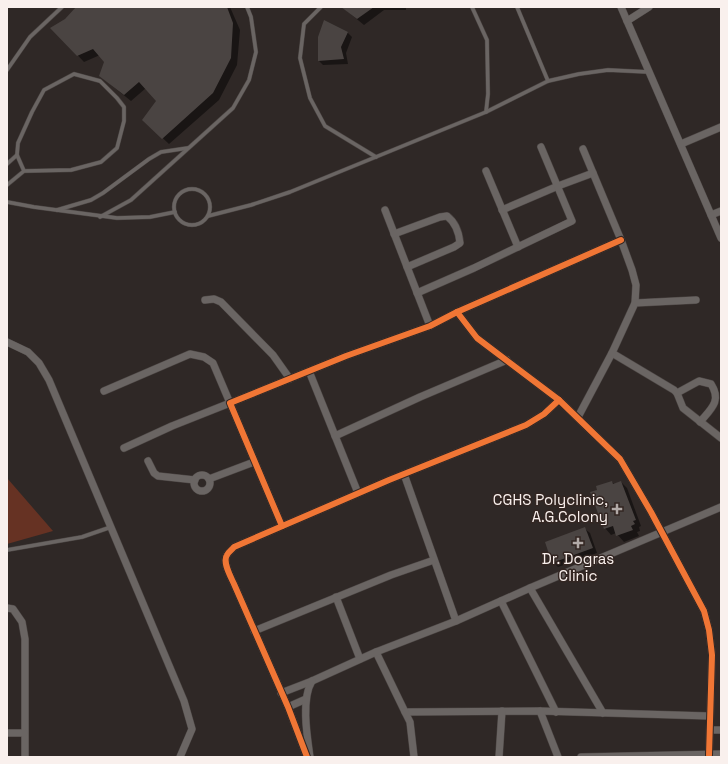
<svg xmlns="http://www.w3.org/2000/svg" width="728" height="764" viewBox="0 0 728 764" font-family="'Space Grotesk',sans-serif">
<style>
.green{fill:#663223}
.shadow{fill:#0007}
.building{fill:#4a4442}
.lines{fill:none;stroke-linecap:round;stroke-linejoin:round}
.lane-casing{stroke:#4c4644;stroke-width:4.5}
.street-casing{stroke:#4c4644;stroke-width:8}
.lane{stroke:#6a6563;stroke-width:3.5}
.street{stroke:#6a6563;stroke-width:7}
.cycleway-casing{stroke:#332622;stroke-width:8}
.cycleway{stroke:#f07635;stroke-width:6}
.poi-dot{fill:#b2aaa7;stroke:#332622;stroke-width:1.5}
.labels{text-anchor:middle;stroke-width:3;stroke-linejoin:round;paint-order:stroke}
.poi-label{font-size:15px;fill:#f9f0ed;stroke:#332622;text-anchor:end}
</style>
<rect width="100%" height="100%" fill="#2f2826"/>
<path class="green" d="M7,478l46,53 -46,13z"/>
<g class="shadow">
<path d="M77,7h153l10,23 -3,35 -18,35 -50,44 -19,-18 7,-25 -11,-13 -15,13 -31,-25 5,-14 -5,-7 -16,7 -32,-34 14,-8z"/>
<path d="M342,7h64v3h-22l-20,15z"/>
<path d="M347,32l5,5 -6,16 2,11 -25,1 -4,-4z"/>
<path d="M612,482l2,2 7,-2 6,6 14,38 -2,1 1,4 -3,1 2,4 -15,6 -8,-9 -5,2 -6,-7 -6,-38z"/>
<path d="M585,529l5,4 7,20 -39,14 -5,-5z"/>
</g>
<g class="building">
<path d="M76,7h151l6,16 -2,35 -18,35 -51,46 -20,-19 14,-19 -17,-19 -15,13 -25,-19 5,-14 -11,-13 -16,7 -27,-28 15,-9z"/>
<path d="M341,7h33l-17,12z"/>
<path d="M324,20l24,12 -7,15 3,12 -26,2v-24z"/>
<path d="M612,481l1,3 8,-3 15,39 -3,1 2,3 -4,2 2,4 -17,6 -3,-10 -9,3 -14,-37 7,-2 -1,-4z"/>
<path d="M585,527l8,21 -41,15 -7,-21z"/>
</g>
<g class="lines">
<defs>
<g id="lane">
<path d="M321,7l-17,17 -4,34 10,40 15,28 51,31"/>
<path d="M472,7l15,33 1,54 -2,18"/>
<path d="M517,7l31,74"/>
<path d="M7,70l23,-33 32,-30"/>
<path d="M7,164l10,-9"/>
<path d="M7,185l17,-14 47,-1 30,-8 16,-14 7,-27v-14l-7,-9 -17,-17 -26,-7 -30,16 -12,22 -14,31 -1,12 7,16"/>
<circle cx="192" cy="207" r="18"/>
<path d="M7,202l27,5 83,11 33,-1 25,-5"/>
<path d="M57,210l34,-10 12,-7 46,-34 12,-7 27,-4"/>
<path d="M208,216l43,-11 39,-13 196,-80 62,-31 31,-7 29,-4 41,2"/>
<path d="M100,217l31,-17 102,-92 16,-28 7,-28 -5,-35 -4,-10"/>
<path d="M7,550l75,-13 29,-10"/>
</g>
<g id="street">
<path d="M621,7l100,231"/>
<path d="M627,21l22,-14"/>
<path d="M681,144l40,-17"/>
<path d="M583,149l38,91 11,30 4,15 -1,18"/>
<path d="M486,171l32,76"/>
<path d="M385,210l45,116"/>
<path d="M502,210l56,-24 35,-13"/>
<path d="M711,215l10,-4"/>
<path d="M394,234l46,-17 7,-1c9,7 12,16 13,27l-6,4 -47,20"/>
<path d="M417,293l57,-25 98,-47 -31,-74"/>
<path d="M205,300l9,-1 7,3 52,53 17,24"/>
<path d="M457,312l20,26 82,62 61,59 31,53 53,99 5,19 3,25 -3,100"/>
<path d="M7,342l21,10 11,11 10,17 135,321 8,28 -12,28"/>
<path d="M612,353l62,37 3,3 6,15 38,30"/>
<path d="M309,371l49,122"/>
<path d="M104,391l86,-37 14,3 9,6 17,40 -58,23 -48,22"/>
<path d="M677,393l22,-12 12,3c11,17 0,25 -11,38"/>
<path d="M578,417l34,-64 23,-50 61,-3"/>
<path d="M335,436l85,-39 87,-37"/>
<path d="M148,461l6,12 4,3 37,4"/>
<path d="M404,474l52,147"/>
<circle cx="202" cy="483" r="8"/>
<path d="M209,479l45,-17"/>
<path d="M282,526l-52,-123 116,-47 84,-30 27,-14 164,-72"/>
<path d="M530,588l73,125"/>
<path d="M336,597l24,62"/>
<path d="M501,601l55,111"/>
<path d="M7,608l6,1 9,13 3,17v118"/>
<path d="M254,631l137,-56 43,-15"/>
<path d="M376,652l29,60 135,-1 169,5"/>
<path d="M281,693l31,-12 64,-29 80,-31 74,-33 191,-81"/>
<path d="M288,707l18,-8"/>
<path d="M540,711l18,46"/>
<path d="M405,712l5,10 4,35"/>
<path d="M710,730h11"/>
<path d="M7,733h17"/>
<path d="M307,757l-19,-50 -54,-123c-3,-7 -12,-22 -7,-29 1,-3 5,-5 7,-8l155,-67 137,-55 18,-11 15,-14"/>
<path d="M310,757c-3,-21 -9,-58 2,-76"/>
<path d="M499,757l3,-46"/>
<path d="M581,757l140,-3"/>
</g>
</defs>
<use href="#lane" class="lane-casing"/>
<use href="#street" class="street-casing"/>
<use href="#lane" class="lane"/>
<use href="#street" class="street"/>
<defs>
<g id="cycleway">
<path d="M457,312l20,26 82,62 61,59 31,53 53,99 5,19 3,25 -3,100"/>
<path d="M282,526l-52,-123 116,-47 84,-30 27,-14 164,-72"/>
<path d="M307,757l-19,-50 -54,-123c-3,-7 -12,-22 -7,-29 1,-3 5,-5 7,-8l155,-67 137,-55 18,-11 15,-14"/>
</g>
</defs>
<use href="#cycleway" class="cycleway-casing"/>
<use href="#cycleway" class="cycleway"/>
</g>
<g class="poi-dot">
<path d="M615 503h4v4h4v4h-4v4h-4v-4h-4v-4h4z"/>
<path d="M576 537h4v4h4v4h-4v4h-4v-4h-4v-4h4z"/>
</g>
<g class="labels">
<g class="poi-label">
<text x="608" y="505">CGHS Polyclinic,<tspan x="608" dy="17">A.G.Colony</tspan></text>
<text x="578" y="564" text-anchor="middle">Dr. Dogras<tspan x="578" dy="17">Clinic</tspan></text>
</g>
</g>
<rect width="728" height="764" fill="none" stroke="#f9f0ed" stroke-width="16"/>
</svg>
